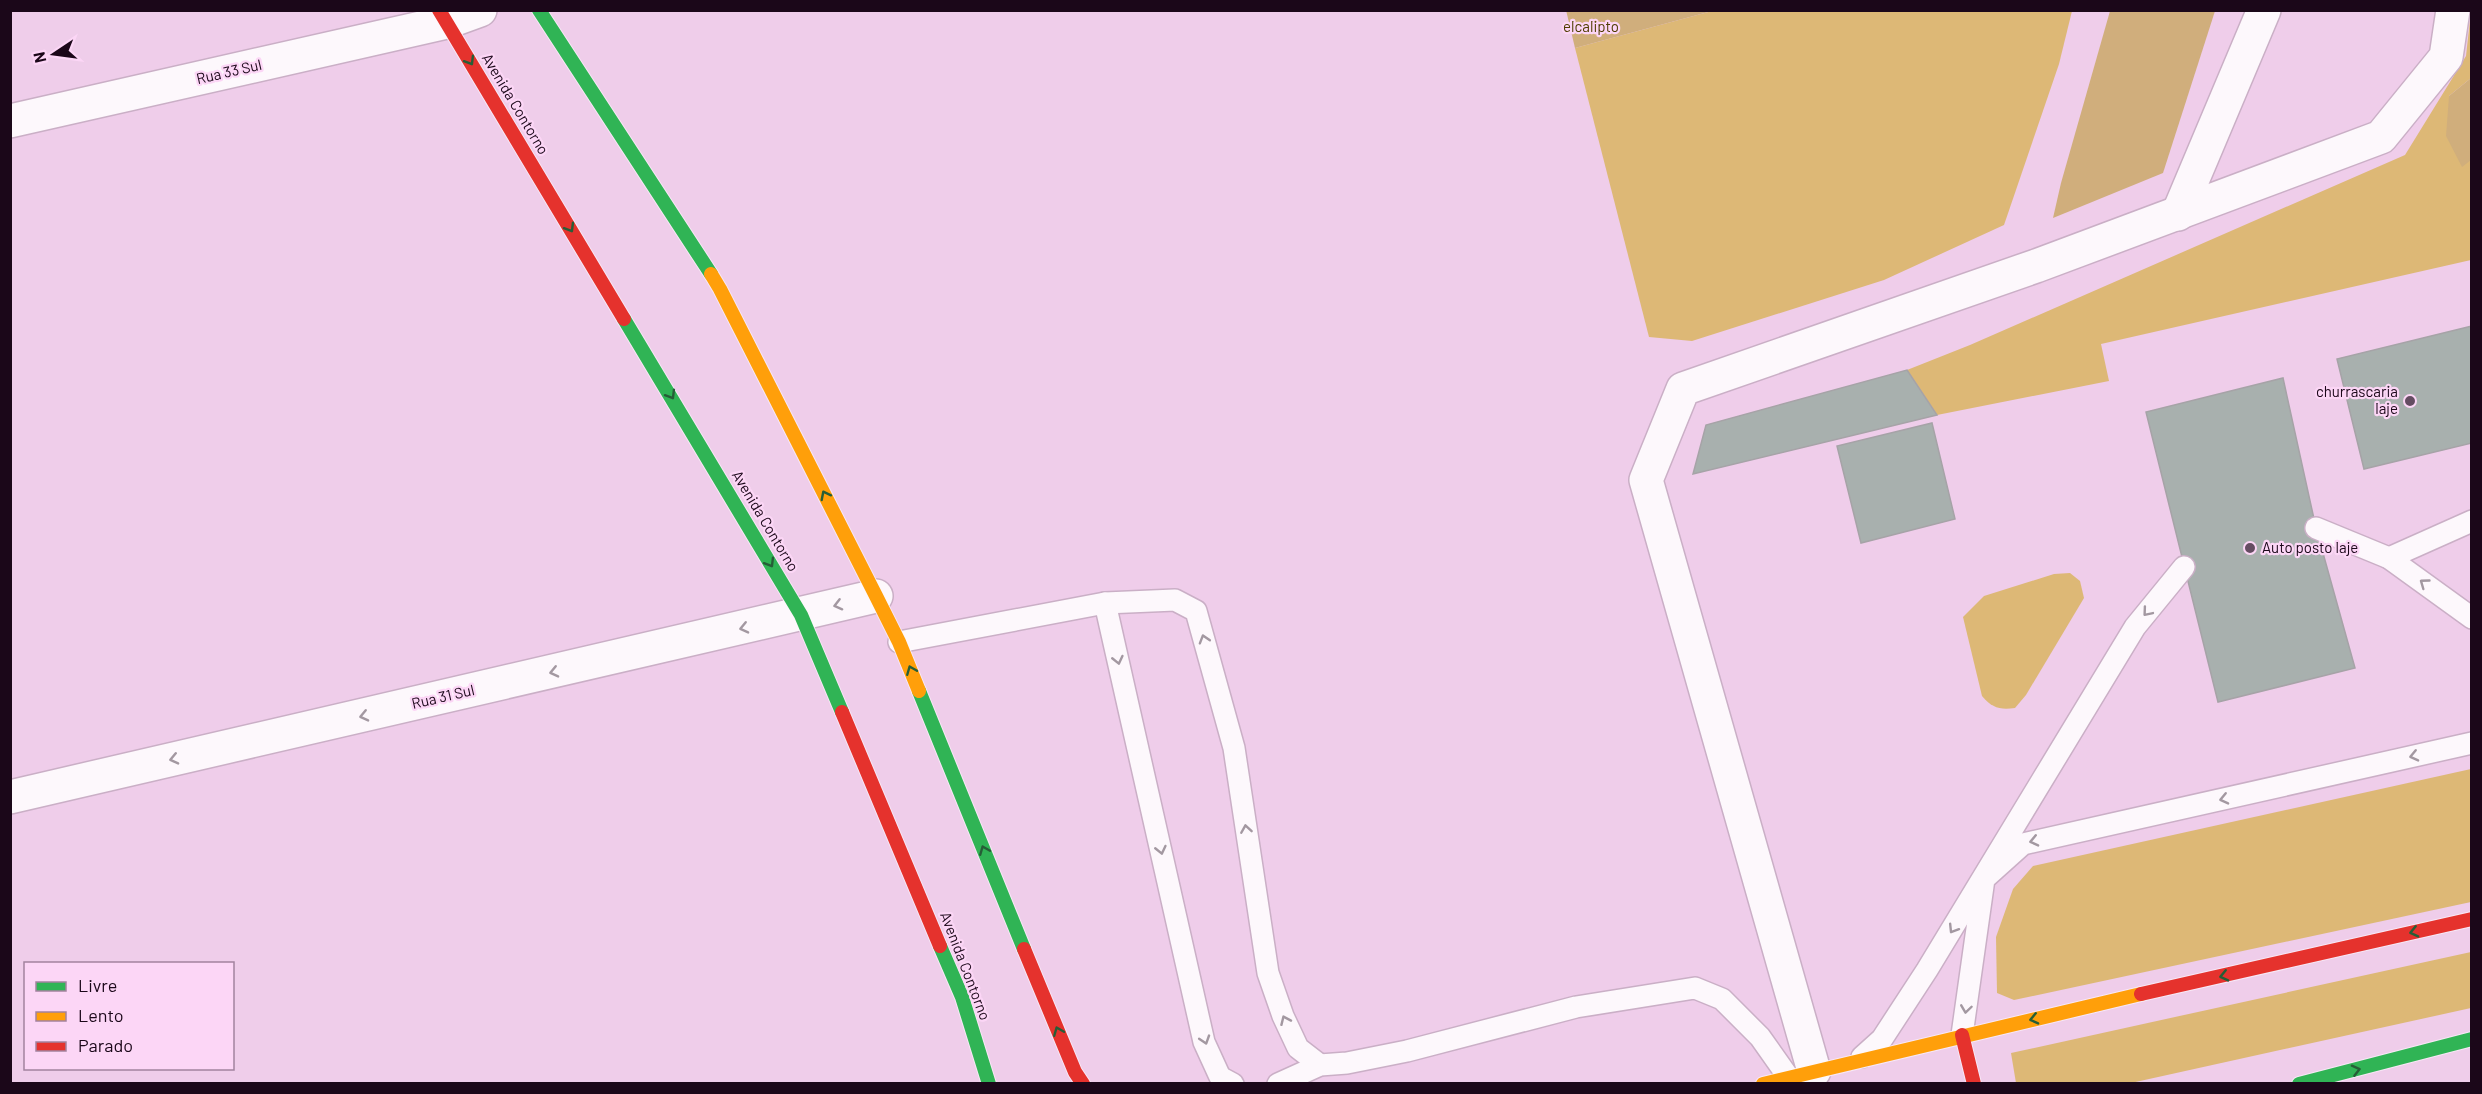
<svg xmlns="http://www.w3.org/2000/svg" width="2482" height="1094" viewBox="0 0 2482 1094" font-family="Barlow,sans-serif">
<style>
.green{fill:#ddb876}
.forest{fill:#d0ae7c}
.building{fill:#a8b0ae;stroke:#a6a3a7;stroke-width:1.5}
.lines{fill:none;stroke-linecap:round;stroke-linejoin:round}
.lane-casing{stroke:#caafc6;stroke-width:24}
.street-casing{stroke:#caafc6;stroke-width:36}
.fast-casing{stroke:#f8e8f6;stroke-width:16}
.slow-casing{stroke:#f8e8f6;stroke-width:16}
.jam-casing{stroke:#f8e8f6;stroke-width:16}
.lane{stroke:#fdf8fc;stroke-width:21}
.street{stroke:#fdf8fc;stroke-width:33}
.fast{stroke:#30b455;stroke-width:14}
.slow{stroke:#ff9f0a;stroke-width:14}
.jam{stroke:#e5322d;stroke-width:14}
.oneway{stroke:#265e37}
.oneway2{stroke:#a398a1}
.poi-dot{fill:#654c62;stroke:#fcd6f6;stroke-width:2}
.labels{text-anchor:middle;stroke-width:4.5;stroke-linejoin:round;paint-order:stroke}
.park-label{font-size:15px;fill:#4e3d00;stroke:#fcd6f6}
.street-label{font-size:15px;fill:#1b0719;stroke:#fcd6f6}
.poi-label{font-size:15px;fill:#1b0719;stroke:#fcd6f6;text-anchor:end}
</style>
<rect width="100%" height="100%" fill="#efcdea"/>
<g class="green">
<path d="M1712,11h360l-13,53 -55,161 -120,55 -192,61 -43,-4 -74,-289z"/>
<path d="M2471,11v67l-22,18 22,64v100l-370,84 8,37 -172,34 -30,-45 63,-25 435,-190 61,-99z"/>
<path d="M2070,573l10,8 4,17 -58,97 -11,13c-15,2 -23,0 -33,-12l-19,-79 21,-21 70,-22z"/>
<path d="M2471,769v133l-457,98 -17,-7 -1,-56 17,-48 20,-23z"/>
<path d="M2471,952v56l-340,75h-115l-5,-30z"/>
</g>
<g class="forest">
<path d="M1566,10h146v1l-137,37z"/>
<path d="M2110,11h105l-52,162 -110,45 8,-35z"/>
<path d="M2471,78v82l-9,7 -16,-31 3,-40z"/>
</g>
<g class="building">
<path d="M2472,326v117l-108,26 -27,-110z"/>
<path d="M1907,370l30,45 -244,59 13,-49z"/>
<path d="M2283,378l33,150 39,140 -137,34 -72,-290z"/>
<path d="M1932,423l23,96 -94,24 -24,-97z"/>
</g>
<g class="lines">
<defs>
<g id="lane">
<path d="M2316,528l73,30 83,60"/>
<path d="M2389,558l83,-37"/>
<path d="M1105,603l99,439 16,35 13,7"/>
<path d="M899,642l206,-39 70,-3 21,11 38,137 34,225 15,43 15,32 22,17"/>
<path d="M1962,1035l22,-156 39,-35 449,-101"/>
<path d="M1862,1057l20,-18 45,-69 208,-343 49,-60"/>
<path d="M1278,1084l42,-19 27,-2 60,-12 169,-44 119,-19 27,11 38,38 29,41"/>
</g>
<g id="street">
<path d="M10,121l437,-99 33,-12"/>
<path d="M2178,214l86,-204"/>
<path d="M10,797l866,-201"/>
<path d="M1814,1071l-168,-591 37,-91 353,-123 345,-129 65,-80 7,-47"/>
</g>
<g id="fast">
<path d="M539,10l172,264"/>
<path d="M624,319l177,296 41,97"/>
<path d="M919,691l105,258"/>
<path d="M940,946l22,51 27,87"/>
<path d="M2299,1084l173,-45"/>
</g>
<g id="slow">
<path d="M711,274l9,15 156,307 23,46 20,49"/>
<path d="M1763,1084l378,-90"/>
</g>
<g id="jam">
<path d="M439,10l185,309"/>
<path d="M842,712l98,234"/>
<path d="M1024,949l51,123 8,12"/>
<path d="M2141,994l331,-75"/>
<path d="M1962,1035l12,49"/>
</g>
</defs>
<use href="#lane" class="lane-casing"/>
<use href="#street" class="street-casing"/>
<use href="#fast" class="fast-casing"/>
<use href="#slow" class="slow-casing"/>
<use href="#jam" class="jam-casing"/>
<use href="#lane" class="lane"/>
<use href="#street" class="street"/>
<use href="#fast" class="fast"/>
<use href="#slow" class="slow"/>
<use href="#jam" class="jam"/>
</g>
<defs><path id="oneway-chevron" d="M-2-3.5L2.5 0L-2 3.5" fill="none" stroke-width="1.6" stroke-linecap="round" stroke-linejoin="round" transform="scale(1.5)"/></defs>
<g class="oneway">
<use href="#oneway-chevron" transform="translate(470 61) rotate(59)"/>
<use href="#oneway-chevron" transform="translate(570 228) rotate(59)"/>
<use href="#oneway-chevron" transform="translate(671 395) rotate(59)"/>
<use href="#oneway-chevron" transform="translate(825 495) rotate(-117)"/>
<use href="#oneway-chevron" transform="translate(770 563) rotate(59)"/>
<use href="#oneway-chevron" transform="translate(911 670) rotate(-112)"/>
<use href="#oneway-chevron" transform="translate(984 850) rotate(-112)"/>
<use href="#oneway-chevron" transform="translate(2414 932) rotate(167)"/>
<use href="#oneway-chevron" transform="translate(2224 976) rotate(167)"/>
<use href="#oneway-chevron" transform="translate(2034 1019) rotate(167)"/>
<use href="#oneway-chevron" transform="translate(1058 1031) rotate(-112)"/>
<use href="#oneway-chevron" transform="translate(2356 1070) rotate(-14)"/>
</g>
<g class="oneway2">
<use href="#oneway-chevron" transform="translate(2424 583) rotate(-144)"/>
<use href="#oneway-chevron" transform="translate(838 605) rotate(166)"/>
<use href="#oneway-chevron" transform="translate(2147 612) rotate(130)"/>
<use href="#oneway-chevron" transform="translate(744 628) rotate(167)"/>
<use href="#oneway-chevron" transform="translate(1204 639) rotate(-107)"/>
<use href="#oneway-chevron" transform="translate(1118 660) rotate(77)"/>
<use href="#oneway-chevron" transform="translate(554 672) rotate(167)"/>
<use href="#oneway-chevron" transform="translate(364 716) rotate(167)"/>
<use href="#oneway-chevron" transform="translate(2414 756) rotate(167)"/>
<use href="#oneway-chevron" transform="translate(174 759) rotate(167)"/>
<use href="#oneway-chevron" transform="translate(2224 799) rotate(167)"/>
<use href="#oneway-chevron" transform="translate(1246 829) rotate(-99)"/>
<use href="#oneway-chevron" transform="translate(2034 841) rotate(167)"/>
<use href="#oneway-chevron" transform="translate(1161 850) rotate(77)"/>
<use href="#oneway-chevron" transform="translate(1953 929) rotate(122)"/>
<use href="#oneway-chevron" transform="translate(1966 1009) rotate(98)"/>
<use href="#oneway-chevron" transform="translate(1285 1020) rotate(-114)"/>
<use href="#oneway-chevron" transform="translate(1205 1040) rotate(72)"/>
</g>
<g class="poi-dot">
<circle cx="2410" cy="401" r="6"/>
<circle cx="2250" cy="548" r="6"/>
</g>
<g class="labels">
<g class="park-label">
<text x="1591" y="32">elcalipto</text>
</g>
<g class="street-label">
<text transform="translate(229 72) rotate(-13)" y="5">Rua 33 Sul</text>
<text transform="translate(515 104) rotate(59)" y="5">Avenida Contorno</text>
<text transform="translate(765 521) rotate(59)" y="5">Avenida Contorno</text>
<text transform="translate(443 697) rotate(-13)" y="5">Rua 31 Sul</text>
<text transform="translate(965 966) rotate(69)" y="5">Avenida Contorno</text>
</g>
<g class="poi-label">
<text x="2398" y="397">churrascaria<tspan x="2398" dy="17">laje</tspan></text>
<text x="2262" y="553" text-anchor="start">Auto posto laje</text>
</g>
</g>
<rect width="2482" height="1094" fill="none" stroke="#1b0719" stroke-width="24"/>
<rect x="24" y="962" width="210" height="108" fill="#fcd6f6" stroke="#a2839e" stroke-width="1.5"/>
<rect x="36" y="982" width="30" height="9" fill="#30b455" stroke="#a2839e" stroke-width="1.5"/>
<text x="78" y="992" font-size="18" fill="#1b0719">Livre</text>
<rect x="36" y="1012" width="30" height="9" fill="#ff9f0a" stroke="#a2839e" stroke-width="1.5"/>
<text x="78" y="1022" font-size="18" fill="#1b0719">Lento</text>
<rect x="36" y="1042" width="30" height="9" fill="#e5322d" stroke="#a2839e" stroke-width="1.5"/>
<text x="78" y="1052" font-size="18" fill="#1b0719">Parado</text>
<g transform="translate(54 54) rotate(257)" stroke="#fcd6f6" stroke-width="4.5" paint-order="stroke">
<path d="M0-4.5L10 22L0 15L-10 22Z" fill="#1b0719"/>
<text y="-9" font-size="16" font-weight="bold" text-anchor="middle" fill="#1b0719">N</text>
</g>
</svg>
